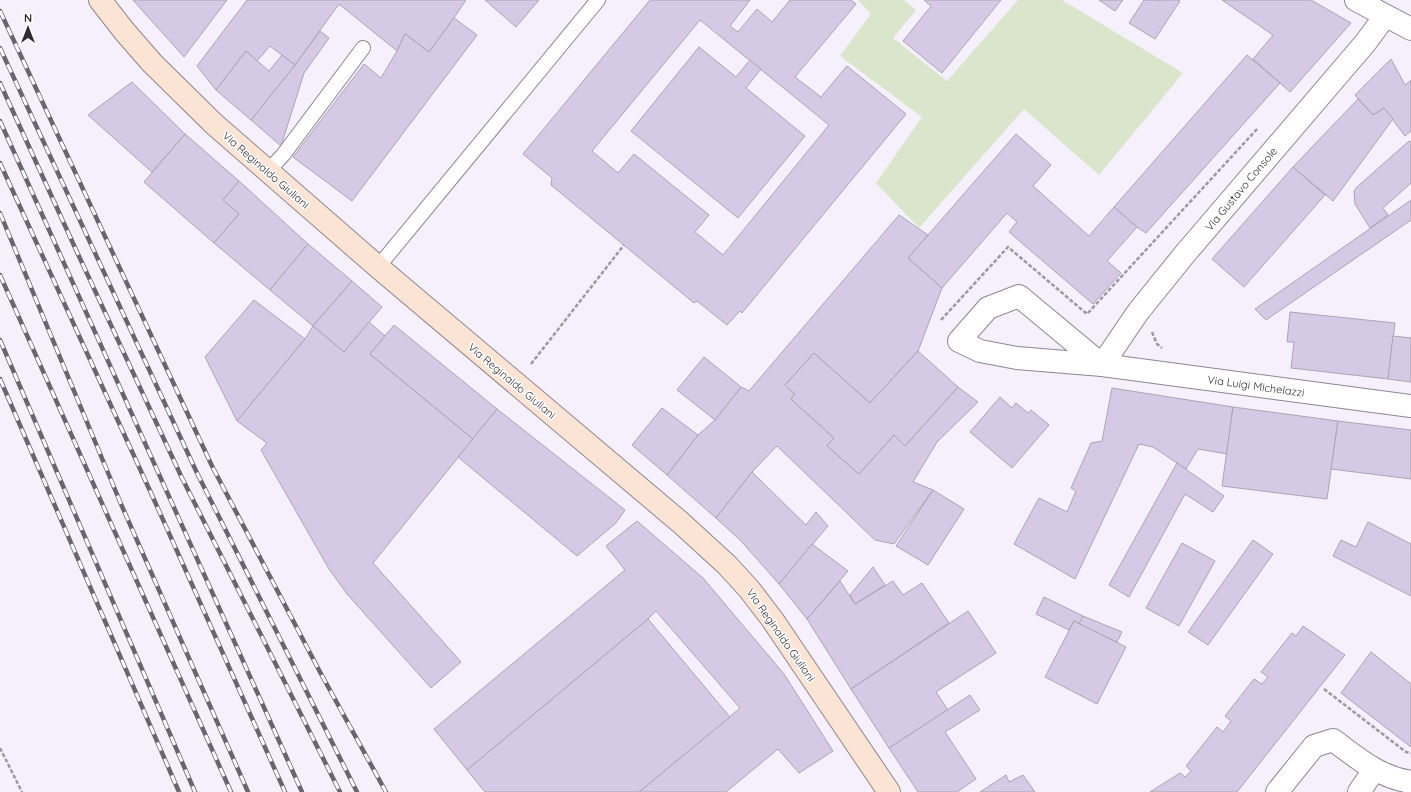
<svg xmlns="http://www.w3.org/2000/svg" width="1411" height="792" viewBox="0 0 1411 792" font-family="Quicksand,sans-serif">
<style>
.green{fill:#d9e6cc}
.building{fill:#d6c9e6;stroke:#aaa5b1;fill-rule:evenodd}
.lines{fill:none;stroke-linecap:round;stroke-linejoin:round}
.lane-casing{stroke:#8d8692;stroke-width:16}
.street-casing{stroke:#8d8692;stroke-width:24}
.secondary-casing{stroke:#8d8692;stroke-width:24}
.path{stroke:#9d98a1;stroke-width:2.5;stroke-dasharray:4 2;stroke-linecap:butt}
.lane{stroke:#fff;stroke-width:14}
.street{stroke:#fff;stroke-width:22}
.secondary{stroke:#fbe4d4;stroke-width:22}
.rail-casing{stroke:#6a656d;stroke-width:4.5}
.rail{stroke:#fff;stroke-width:3;stroke-dasharray:9;stroke-linecap:butt}
.labels{text-anchor:middle;stroke-width:3;stroke-linejoin:round;paint-order:stroke}
.street-label{font-size:11px;fill:#2f2c31;stroke:#fff}
</style>
<rect width="100%" height="100%" fill="#f6effc"/>
<path class="green" d="M858,0h46l12,10 -23,28 54,43 71,-81h44l121,73 -84,102 -75,-66 -105,119 -43,-45 46,-66 -82,-61 31,-42z"/>
<g class="building">
<path d="M133,0h94l-43,57z"/>
<path d="M247,0h219l-12,18 -25,34 -24,-18 -8,17 -58,-47 -44,61 -25,-19 -13,15 -11,-10 -30,39 -19,-24z"/>
<path d="M485,0h54l-23,27z"/>
<path d="M650,0h100l-20,26 8,6 19,-23 15,13 18,-22h61l5,4 -61,73 26,20 26,-31 59,48 -164,199 -2,-2 -13,14 -30,-24 -3,2 -143,-118 1,-7 -29,-24zM700,20l129,105 -106,130 -28,-23 14,-17 -75,-61 -16,19 -26,-22z"/>
<path d="M924,0h77l-59,73 -39,-32 28,-35z"/>
<path d="M1099,0h24l-8,11z"/>
<path d="M1144,0h14l3,1 1,-1h15l3,1 -25,38 -26,-16z"/>
<path d="M1222,0h89l40,23 -61,69 -37,-33 20,-24z"/>
<path d="M454,18l23,17 -125,166 -59,-44 71,-93 17,14 16,-27 8,-17 24,18z"/>
<path d="M320,31l9,7 -25,35 -23,73 -30,-26 44,-55z"/>
<path d="M699,47l37,30 14,-17 11,9 -15,19 59,48 -67,82 -107,-87z"/>
<path d="M246,51l23,20 13,-16 13,10 -44,55 -35,-30z"/>
<path d="M1247,55l33,28 -134,150 -9,-6 -23,-20z"/>
<path d="M1391,59l14,26 6,-5v51l-6,5 -21,-28 -11,7 -18,-20z"/>
<path d="M132,82l53,52 -33,38 -64,-57z"/>
<path d="M1358,99l15,16 11,-7 9,11 -60,82 -40,-34z"/>
<path d="M185,134l54,47 -16,19 16,14 -25,29 -70,-61z"/>
<path d="M1016,134l35,31 -18,21 56,50 25,-29 23,20 -30,34 14,12 -28,31 -84,-72 8,-10 -10,-9 -65,75 -34,-30z"/>
<path d="M1409,141l2,1v41l-28,25 5,7 -18,13 -15,-24 -1,-13 3,-4z"/>
<path d="M1293,167l32,28 -81,92 -32,-28z"/>
<path d="M239,181l69,63 -38,46 -56,-47 25,-29 -16,-14z"/>
<path d="M1411,200v20l-145,100 -11,-11z"/>
<path d="M899,215l29,20 -20,23 34,30 -24,63 -48,52 -56,-50 -29,32 10,9 -4,5 43,39 -7,8 32,28 35,-39 11,11 53,-59 20,15 -41,40 -24,40 20,8 -39,54 -19,-4 -98,-94 -25,26 -36,46 -49,-43 31,-40 17,-15 26,-33 8,4z"/>
<path d="M308,244l44,37 -39,45 -43,-36z"/>
<path d="M352,281l30,26 -38,45 -31,-26z"/>
<path d="M254,300l51,39 -68,82 -32,-64z"/>
<path d="M1290,312l105,11 -7,56 -97,-11 3,-26h-7z"/>
<path d="M369,322l16,14 -15,18 103,85 -100,124 88,99 -30,26 -84,-94 -18,-25 -68,-119 6,-7 -30,-22 68,-82 8,-13 31,26z"/>
<path d="M394,325l103,84 -24,30 -103,-85z"/>
<path d="M1393,336l18,2v44l-23,-3z"/>
<path d="M918,351l40,36 -53,59 -11,-11 -35,39 -32,-28 7,-8 -43,-39 4,-5 -10,-9 29,-32 56,50z"/>
<path d="M704,357l37,30 -26,33 -38,-30z"/>
<path d="M1112,388l121,19 -6,47 -29,-5 -12,20 -33,-22 -14,-3 -64,135 -61,-35 25,-46 28,14 9,-21 -5,-3 20,-45 11,-2z"/>
<path d="M1000,397l12,11 4,-5 12,10 3,-3 18,15 -37,43 -42,-36z"/>
<path d="M1233,407l105,14 -11,78 -105,-13z"/>
<path d="M662,408l36,27 -31,40 -35,-30z"/>
<path d="M497,409l128,101 -9,13 -39,33 -119,-99z"/>
<path d="M1338,421l73,9v49l-80,-10z"/>
<path d="M1177,463l47,33 -11,16 -28,-18 -56,103 -20,-12z"/>
<path d="M752,472l54,53 10,-13 12,14 -49,58 -38,-43 -25,-23z"/>
<path d="M933,490l31,19 -36,56 -32,-19z"/>
<path d="M637,521l66,57 81,96 49,77 -34,22 -21,-24 -52,43h-87l101,-84 -84,-97 -8,8 -181,151 -33,-41 191,-159 -19,-24z"/>
<path d="M1368,522l43,22v52l-78,-40 8,-16 15,7z"/>
<path d="M1253,540l20,14 -65,91 -20,-13z"/>
<path d="M1182,543l33,18 -36,65 -33,-18z"/>
<path d="M812,544l36,27 -41,48 -28,-35z"/>
<path d="M873,567l12,18 -30,19 -5,-9z"/>
<path d="M840,581l15,23 38,-23 10,14 19,-12 27,40 -98,66 -44,-70z"/>
<path d="M1044,597l39,19 -4,8 -5,-3 -5,9 -33,-16z"/>
<path d="M968,611l28,42 -60,39 12,18 -59,38 -38,-59z"/>
<path d="M1083,616l39,16 -5,10 -38,-18z"/>
<path d="M648,619l82,98 -91,75h-154l-18,-22z"/>
<path d="M1074,621l52,26 -29,57 -52,-27z"/>
<path d="M1303,626l42,29 -108,137h-87l30,-19 5,4 6,-6 -5,-5 31,-39 6,5 8,-11 -6,-5 29,-37 8,5 6,-7 -7,-5 31,-39 4,3z"/>
<path d="M1371,652l40,32v63l-70,-54z"/>
<path d="M970,695l10,15 -35,22 31,47 -19,13h-39l-29,-44z"/>
<path d="M1006,775l3,7 14,-7 12,17h-55z"/>
</g>
<g class="lines">
<defs>
<g id="lane">
<path d="M268,171l15,-16 80,-107"/>
<path d="M378,267l220,-267"/>
</g>
<g id="street">
<path d="M1356,0l55,29"/>
<path d="M1102,365l-83,-69 -31,12 -29,33 21,10 37,7 85,7 309,41"/>
<path d="M1102,365l36,-53 46,-57 182,-213 19,-26"/>
<path d="M1277,792l37,-46 19,-6c26,19 46,37 78,42"/>
<path d="M1359,792l15,-22"/>
</g>
<path id="secondary" d="M100,0l25,32 27,31 62,61 164,143 302,255 47,43 22,24 23,30 117,173"/>
</defs>
<use href="#lane" class="lane-casing"/>
<use href="#street" class="street-casing"/>
<use href="#secondary" class="secondary-casing"/>
<g class="path">
<path d="M941,320l67,-73 79,67 171,-186"/>
<path d="M1152,332l5,12 5,4"/>
<path d="M531,364l93,-119"/>
<path d="M1324,689l82,63 5,1"/>
<path d="M0,748l22,44"/>
</g>
<use href="#lane" class="lane"/>
<use href="#street" class="street"/>
<use href="#secondary" class="secondary"/>
<defs>
<g id="rail">
<path d="M0,11l212,455 108,206 66,120"/>
<path d="M0,48l197,425 160,319"/>
<path d="M0,83l77,169 105,226 158,314"/>
<path d="M0,121l302,671"/>
<path d="M0,163l151,330 134,299"/>
<path d="M0,213l121,291 127,288"/>
<path d="M0,275l231,517"/>
<path d="M0,340l195,452"/>
<path d="M0,379l179,413"/>
</g>
</defs>
<use href="#rail" class="rail-casing"/>
<use href="#rail" class="rail"/>
</g>
<g class="labels">
<g class="street-label">
<text transform="translate(266 170) rotate(41)" y="4">Via Reginaldo Giuliani</text>
<text transform="translate(1241 189) rotate(-50)" y="4">Via Gustavo Console</text>
<text transform="translate(512 381) rotate(40)" y="4">Via Reginaldo Giuliani</text>
<text transform="translate(1256 386) rotate(8)" y="4">Via Luigi Michelazzi</text>
<text transform="translate(781 635) rotate(55)" y="4">Via Reginaldo Giuliani</text>
</g>
</g>
<g transform="translate(28 28)" stroke="#ffffff" stroke-width="3" paint-order="stroke">
<path d="M0-3L7 15L0 10L-7 15Z" fill="#2f2c31"/>
<text y="-6" font-size="11" font-weight="bold" text-anchor="middle" fill="#2f2c31">N</text>
</g>
</svg>
